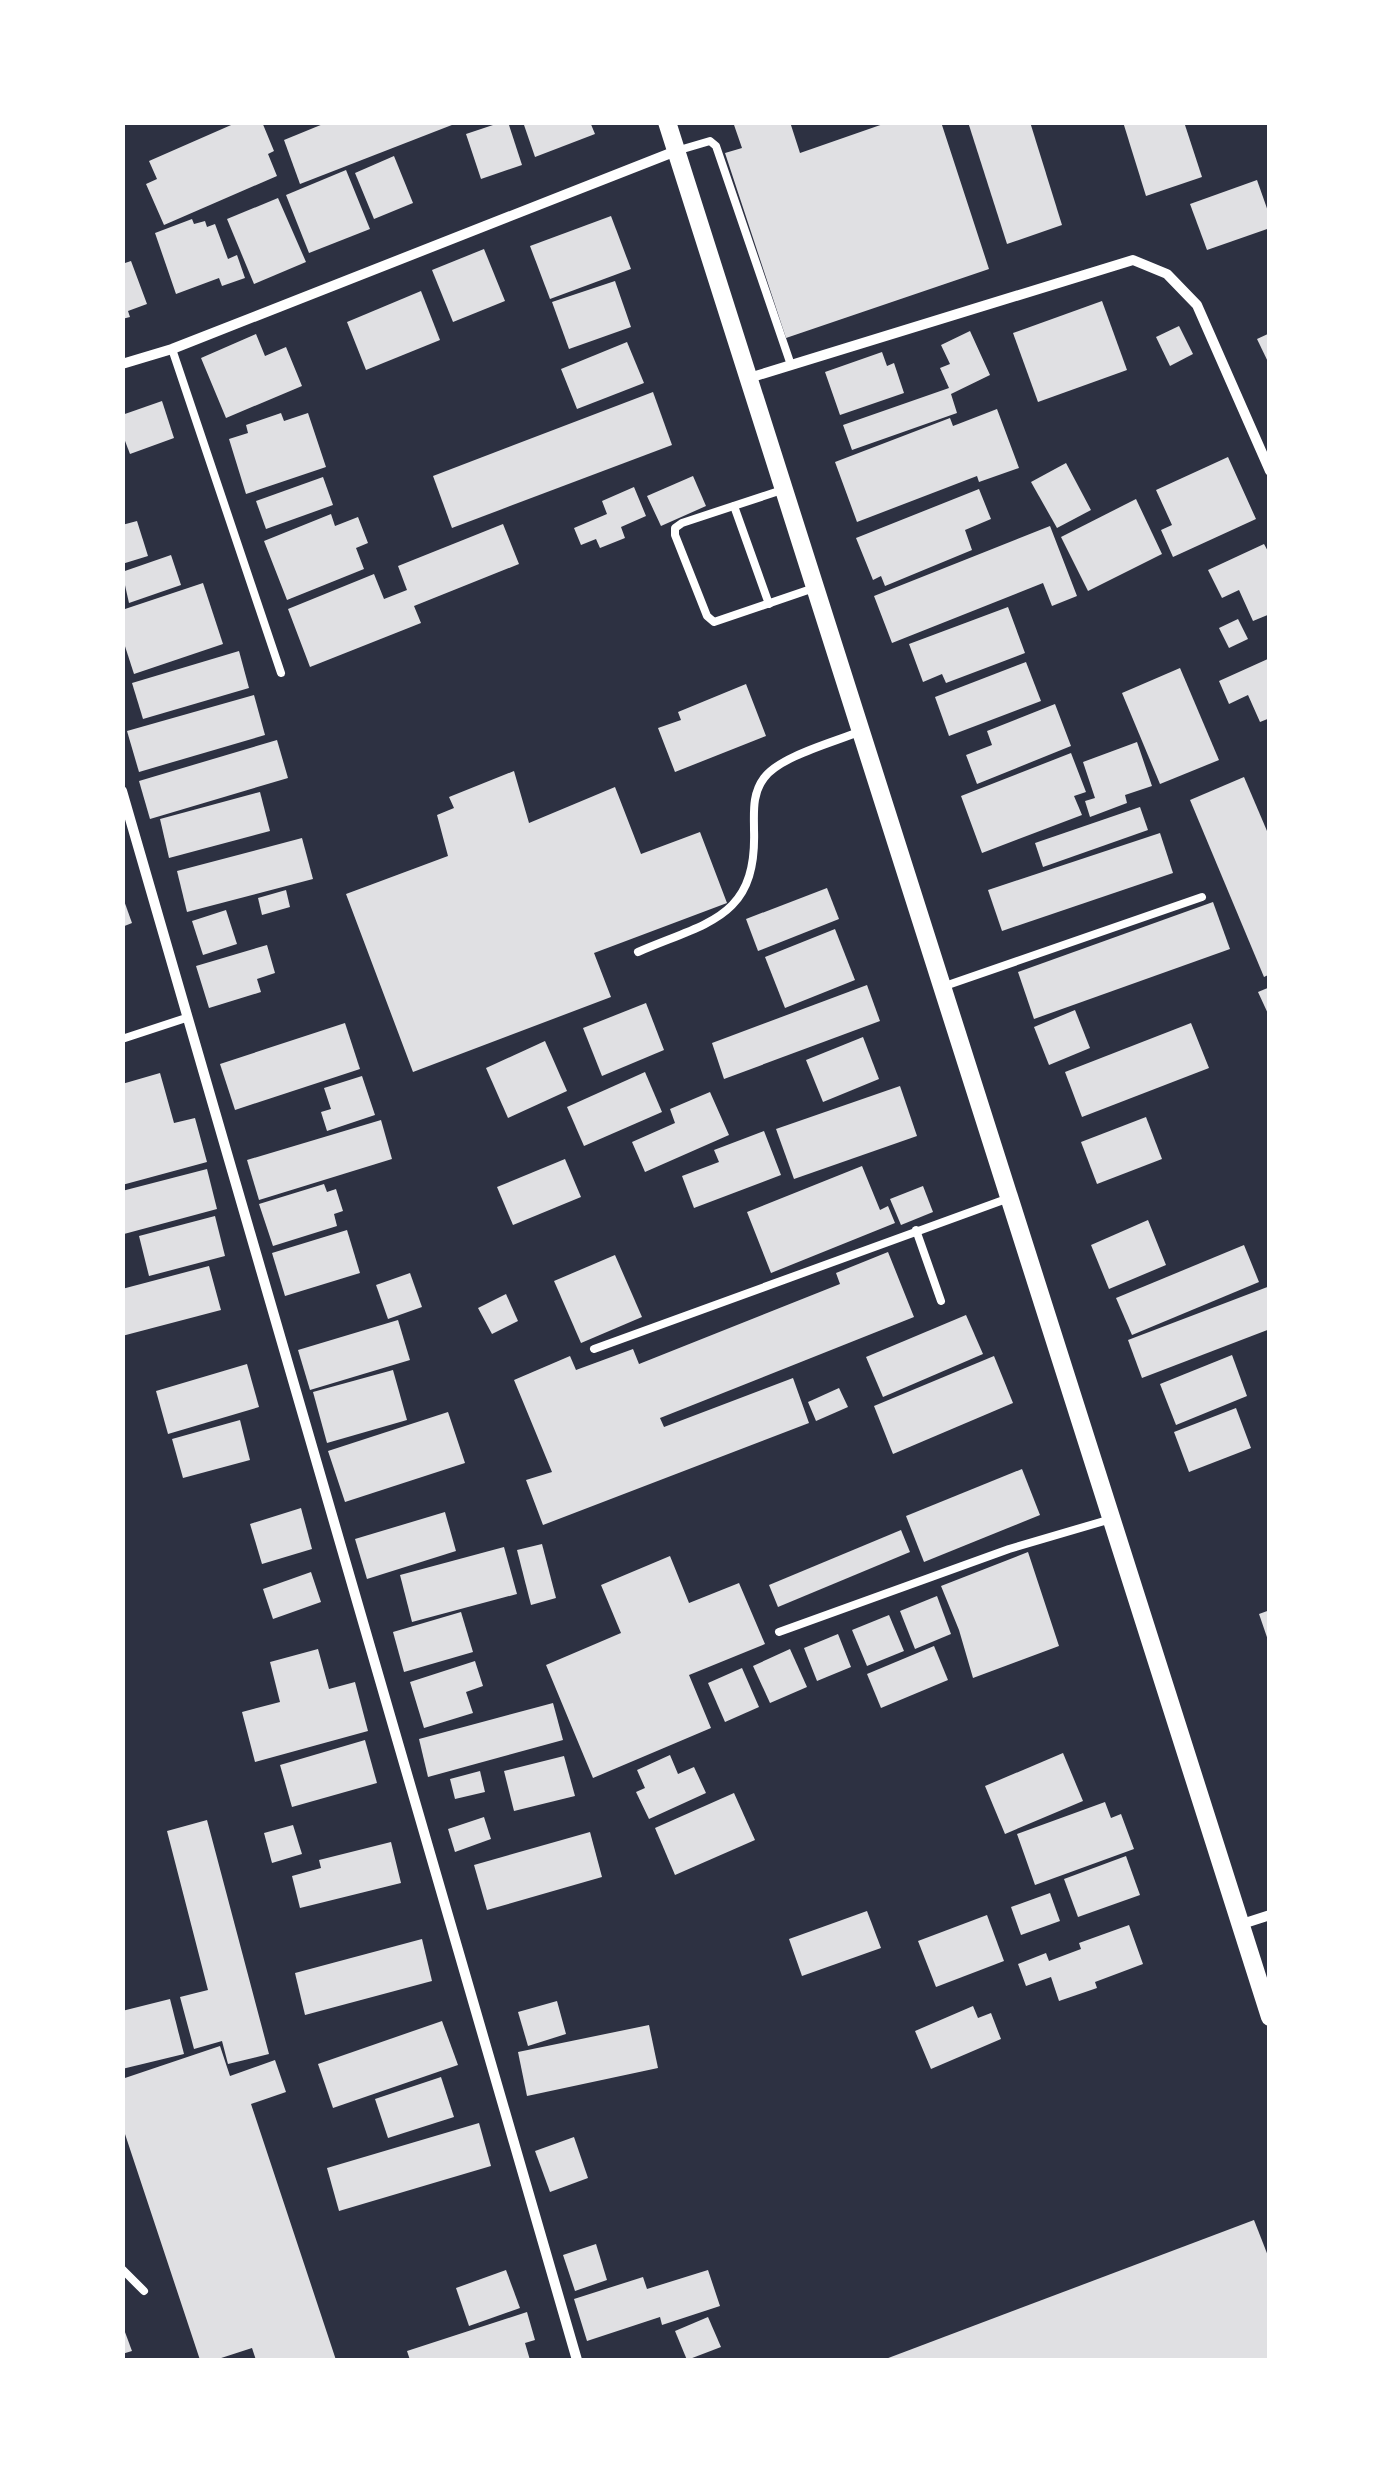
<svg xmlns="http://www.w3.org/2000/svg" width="1392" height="2483" viewBox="0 0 1392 2483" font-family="'Noto Sans',sans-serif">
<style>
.building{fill:#e0e0e3}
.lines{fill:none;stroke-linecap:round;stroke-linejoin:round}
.service{stroke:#fff;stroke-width:8}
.minor{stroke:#fff;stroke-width:10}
.tertiary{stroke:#fff;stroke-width:18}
</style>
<rect width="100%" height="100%" fill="#2d3142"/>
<g class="building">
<path d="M238,122h24l12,29 -6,3 9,22 -113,49 -18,-41 11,-5 -8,-18z"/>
<path d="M328,122h129v1l-157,61 -16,-44z"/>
<path d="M502,122h6l14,43 -41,14 -15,-45z"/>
<path d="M523,122h67l5,12 -60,23z"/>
<path d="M733,122h57l10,31 89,-31h52l48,147 -203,69 -61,-185 17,-5z"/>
<path d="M968,122h62l32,103 -55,19z"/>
<path d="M1123,122h61l18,55 -56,19z"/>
<path d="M394,156l19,47 -39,16 -19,-46z"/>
<path d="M346,170l24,59 -61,24 -23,-58z"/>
<path d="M1257,180l13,37v11l-63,22 -17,-46z"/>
<path d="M278,198l28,64 -52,22 -27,-65z"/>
<path d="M611,216l20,53 -81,30 -20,-53z"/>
<path d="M192,219l2,5 11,-3 2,6 8,-3 13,35 9,-4 8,23 -23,8 -3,-8 -43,16 -21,-61z"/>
<path d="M484,249l21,52 -52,21 -21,-52z"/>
<path d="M131,261l16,43 -19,7 2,6 -8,2v-55z"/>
<path d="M615,281l16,46 -62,22 -17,-47z"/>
<path d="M421,291l19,49 -74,30 -19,-48z"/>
<path d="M1102,301l25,69 -89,32 -25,-69z"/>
<path d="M1179,326l14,28 -23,12 -14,-29z"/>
<path d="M970,331l20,44 -39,19 6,19 -105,37 -9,-25 106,-37 -9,-20 10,-4 -9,-19z"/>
<path d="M1270,333v33l-13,-27z"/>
<path d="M256,334l9,22 21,-9 16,39 -76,32 -25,-60z"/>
<path d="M627,342l17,41 -67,26 -16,-40z"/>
<path d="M882,352l5,14 7,-3 10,30 -64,22 -15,-43z"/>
<path d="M653,392l19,53 -220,83 -19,-52z"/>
<path d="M162,401l12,37 -44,16 -8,-21v-18z"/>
<path d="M997,409l22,59 -40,14 -2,-6 -120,46 -22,-60 115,-44 3,8z"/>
<path d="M281,413l3,8 24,-8 18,54 -80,27 -17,-55 19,-6 -2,-8z"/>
<path d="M1228,457l28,62 -83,38 -12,-27 11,-5 -16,-35z"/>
<path d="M1066,463l25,47 -34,18 -26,-46z"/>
<path d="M693,476l13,30 -45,20 -14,-30z"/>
<path d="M323,477l10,28 -67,24 -10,-28z"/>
<path d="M634,487l12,29 -25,11 4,11 -25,10 -4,-9 -15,6 -7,-17 33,-14 -5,-13z"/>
<path d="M979,489l12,30 -26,11 7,20 -87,36 -4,-10 -8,4 -17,-42z"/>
<path d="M1136,499l26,55 -74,37 -27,-54z"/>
<path d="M331,514l4,12 23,-9 10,26 -12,5 8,21 -77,31 -23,-59z"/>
<path d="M137,521l11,35 -26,8v-39z"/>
<path d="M503,524l16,40 -105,42 7,17 -111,44 -22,-58 86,-35 10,25 23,-9 -9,-24z"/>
<path d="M1050,526l27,70 -25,10 -9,-23 -151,60 -18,-47z"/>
<path d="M1264,544l6,11v59l-17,7 -14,-31 -17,8 -14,-28z"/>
<path d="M171,555l10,30 -52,18 -7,-31z"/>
<path d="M203,583l20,61 -89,30 -12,-37v-27z"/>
<path d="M1008,607l17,46 -79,30 -4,-9 -19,8 -14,-38z"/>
<path d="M1238,619l10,20 -19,9 -10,-20z"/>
<path d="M239,651l10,37 -106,31 -11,-36z"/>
<path d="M1270,658v60l-10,4 -12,-27 -19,9 -10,-23z"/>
<path d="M1026,662l15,39 -92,35 -14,-39z"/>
<path d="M1180,668l39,92 -59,24 -38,-91z"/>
<path d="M746,684l20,52 -91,36 -17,-44 23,-8 -3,-8z"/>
<path d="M254,695l11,40 -126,37 -12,-41z"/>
<path d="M1055,704l16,42 -94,38 -11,-29 26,-10 -5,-14z"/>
<path d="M277,740l11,38 -138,41 -11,-38z"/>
<path d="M1137,742l15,44 -27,9 2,8 -37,14 -5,-16 10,-3 -12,-36z"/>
<path d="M1071,753l15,39 -12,4 8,19 -100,38 -21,-57z"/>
<path d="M514,771l15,52 86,-36 26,67 59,-22 27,71 -133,50 17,44 -198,75 -67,-178 102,-38 -11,-41 17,-7 -5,-11z"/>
<path d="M1244,777l26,61v136l-6,3 -74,-177z"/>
<path d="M260,792l10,39 -101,27 -9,-39z"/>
<path d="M1140,807l8,23 -105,37 -8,-24z"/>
<path d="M1160,833l13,40 -171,58 -14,-41z"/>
<path d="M302,838l11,41 -126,33 -10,-41z"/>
<path d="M827,888l12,31 -81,32 -12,-32z"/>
<path d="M286,890l4,17 -28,8 -4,-17z"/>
<path d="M122,895l10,28 -10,4z"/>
<path d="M1213,902l17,47 -196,70 -16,-47z"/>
<path d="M226,910l11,34 -34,11 -11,-34z"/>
<path d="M835,929l20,51 -70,28 -20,-51z"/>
<path d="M267,945l8,28 -18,6 4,13 -52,16 -13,-42z"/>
<path d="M867,985l13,36 -156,58 -12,-36z"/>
<path d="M1270,987v31l-12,-26z"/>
<path d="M646,1003l18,47 -62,26 -19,-48z"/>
<path d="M1075,1010l15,38 -41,17 -15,-38z"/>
<path d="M345,1023l15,46 -125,41 -15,-46z"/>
<path d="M1191,1023l18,45 -127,49 -17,-45z"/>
<path d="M863,1037l16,42 -56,23 -17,-42z"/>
<path d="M545,1041l22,50 -59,27 -22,-50z"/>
<path d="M645,1072l17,40 -78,34 -17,-39z"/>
<path d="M160,1073l14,50 21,-5 12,44 -85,23v-101z"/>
<path d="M362,1076l13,39 -48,16 -6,-19 10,-3 -7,-21z"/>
<path d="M900,1086l17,50 -123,43 -18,-50z"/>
<path d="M710,1092l19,43 -84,37 -13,-30 43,-19 -5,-14z"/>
<path d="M1146,1117l16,42 -65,25 -16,-42z"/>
<path d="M381,1120l11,39 -133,41 -12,-40z"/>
<path d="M764,1131l17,44 -87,33 -12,-32 37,-14 -5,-12z"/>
<path d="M565,1159l16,38 -68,28 -16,-38z"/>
<path d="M862,1166l18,44 8,-4 7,17 -124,50 -24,-61z"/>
<path d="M207,1169l10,40 -93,25 -2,-43z"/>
<path d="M324,1184l3,8 9,-3 7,22 -9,3 3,12 -64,20 -14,-42z"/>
<path d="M923,1186l10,26 -32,13 -11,-26z"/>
<path d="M215,1216l10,40 -76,20 -10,-40z"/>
<path d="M1148,1220l18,45 -57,24 -18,-44z"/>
<path d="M347,1230l13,43 -75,23 -13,-43z"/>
<path d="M1244,1245l15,37 -127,53 -16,-37z"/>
<path d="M888,1252l26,65 -254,101 4,9 129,-49 16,45 -266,102 -17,-45 26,-8 -38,-92 56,-24 6,14 57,-21 6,15 201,-80 -4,-11z"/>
<path d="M615,1255l27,62 -61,26 -27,-62z"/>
<path d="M209,1266l12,44 -99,26v-47z"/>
<path d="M410,1273l12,34 -34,12 -12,-34z"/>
<path d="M1270,1286v43l-128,49 -14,-38z"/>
<path d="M506,1294l12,27 -26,13 -14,-26z"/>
<path d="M966,1315l17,39 -100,43 -17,-40z"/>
<path d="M398,1320l12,40 -100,30 -12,-40z"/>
<path d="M1232,1355l15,41 -71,29 -16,-41z"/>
<path d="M994,1356l19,47 -120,51 -19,-48z"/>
<path d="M247,1364l12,43 -91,27 -12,-43z"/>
<path d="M393,1370l14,50 -80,23 -14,-51z"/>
<path d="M839,1388l9,19 -32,14 -8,-19z"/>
<path d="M1236,1408l15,40 -62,24 -15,-40z"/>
<path d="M448,1412l17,51 -120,39 -17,-51z"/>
<path d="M240,1420l10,40 -67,18 -11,-39z"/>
<path d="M1022,1469l18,46 -116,47 -18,-46z"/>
<path d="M301,1508l11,41 -50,15 -12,-40z"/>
<path d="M445,1512l11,39 -89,28 -12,-40z"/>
<path d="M901,1530l9,22 -132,55 -9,-22z"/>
<path d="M542,1544l14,54 -25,7 -14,-55z"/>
<path d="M504,1547l13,47 -105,28 -12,-47z"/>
<path d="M1028,1552l31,94 -86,32 -14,-48 -18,-44z"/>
<path d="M670,1556l19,47 50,-20 26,61 -76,31 22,53 -118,50 -47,-113 75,-32 -20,-48z"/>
<path d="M311,1572l10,30 -48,17 -10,-30z"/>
<path d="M937,1596l14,38 -36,15 -15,-38z"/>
<path d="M1270,1610v33h-1l-10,-29z"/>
<path d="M461,1612l12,40 -69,20 -11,-40z"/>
<path d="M889,1615l15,36 -37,15 -15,-36z"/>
<path d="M838,1634l13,33 -34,14 -13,-33z"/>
<path d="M934,1646l14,34 -67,28 -14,-34z"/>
<path d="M318,1649l11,40 26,-7 13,49 -113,31 -13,-50 38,-10 -10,-40z"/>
<path d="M790,1649l17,38 -37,16 -17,-37z"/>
<path d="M475,1661l8,25 -17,6 7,21 -49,15 -14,-46z"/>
<path d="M742,1668l17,39 -34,15 -17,-39z"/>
<path d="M553,1703l10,37 -135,37 -9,-38z"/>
<path d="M365,1740l12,43 -85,24 -12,-42z"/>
<path d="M1063,1753l20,48 -78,33 -20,-48z"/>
<path d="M670,1755l8,19 16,-7 12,26 -57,26 -13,-27 9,-4 -8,-18z"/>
<path d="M564,1756l11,40 -61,15 -10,-40z"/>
<path d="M480,1771l5,21 -30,7 -5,-20z"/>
<path d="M734,1793l21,47 -80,35 -20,-47z"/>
<path d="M1105,1802l6,16 10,-4 13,35 -99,36 -18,-51z"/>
<path d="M484,1817l7,22 -36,13 -7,-23z"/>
<path d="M207,1820l62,234 -41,10 -6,-23 -28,8 -14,-52 28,-7 -41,-159z"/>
<path d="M293,1825l9,29 -30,9 -8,-30z"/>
<path d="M590,1832l12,45 -115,33 -13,-45z"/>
<path d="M391,1842l10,41 -101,25 -8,-32 29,-8 -2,-8z"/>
<path d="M1126,1856l14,39 -62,22 -14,-38z"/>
<path d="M1050,1893l10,28 -39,14 -10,-28z"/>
<path d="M867,1911l14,37 -79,28 -13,-37z"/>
<path d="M987,1915l17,46 -68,26 -18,-46z"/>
<path d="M1129,1925l14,39 -48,18 2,6 -38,13 -8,-24 -25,9 -8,-22 28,-11 3,8 32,-12 -2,-6z"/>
<path d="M422,1939l10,42 -127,34 -10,-42z"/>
<path d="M170,1999l14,55 -62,15v-58z"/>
<path d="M557,2001l9,33 -38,12 -10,-34z"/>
<path d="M973,2006l5,12 13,-5 10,26 -70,30 -16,-38z"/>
<path d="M442,2021l16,44 -125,43 -15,-44z"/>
<path d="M649,2025l9,43 -131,28 -9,-44z"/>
<path d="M220,2046l10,30 45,-16 11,32 -35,12 85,256h-80l-4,-12 -37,12h-15l-78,-235v-46z"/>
<path d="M441,2077l13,40 -66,21 -13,-39z"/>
<path d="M479,2123l12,43 -152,45 -12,-43z"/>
<path d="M574,2137l14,41 -38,14 -15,-41z"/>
<path d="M1254,2220l16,41v99h-387z"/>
<path d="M596,2244l11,36 -32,11 -12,-36z"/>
<path d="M506,2270l14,38 -51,18 -13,-38z"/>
<path d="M708,2270l12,36 -58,19 -2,-8 -73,24 -13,-42 69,-22 4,12z"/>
<path d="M527,2312l8,28 -10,3 5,17h-120l-3,-9z"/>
<path d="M708,2317l13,30 -34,13 -12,-29z"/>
<path d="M122,2324l10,27 -10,3z"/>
</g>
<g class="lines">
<g class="service">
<path d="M676,151l34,-10 6,5 75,219"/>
<path d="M172,349l109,324"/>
<path d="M785,489l-103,34 -7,5v7l32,81 7,6 100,-34"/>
<path d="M734,506l35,98"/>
<path d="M638,952c69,-30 119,-33 116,-122 0,-18 -2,-36 10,-52 16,-22 71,-36 97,-47"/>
<path d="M942,987l260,-90"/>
<path d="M122,1039l64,-21"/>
<path d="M916,1230l25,71"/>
<path d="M594,1349l415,-151"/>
<path d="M779,1632l230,-83 102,-30"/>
<path d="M122,2269l22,22"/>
</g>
<g class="minor">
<path d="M122,364l50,-15 504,-198"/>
<path d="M749,378l384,-118 34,14 30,31 73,166"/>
<path d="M122,791l455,1569"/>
<path d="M1239,1925l31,-10"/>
</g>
<path class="tertiary" d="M667,122l603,1895"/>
</g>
<rect width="1392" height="2483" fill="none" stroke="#ffffff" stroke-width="250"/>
</svg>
